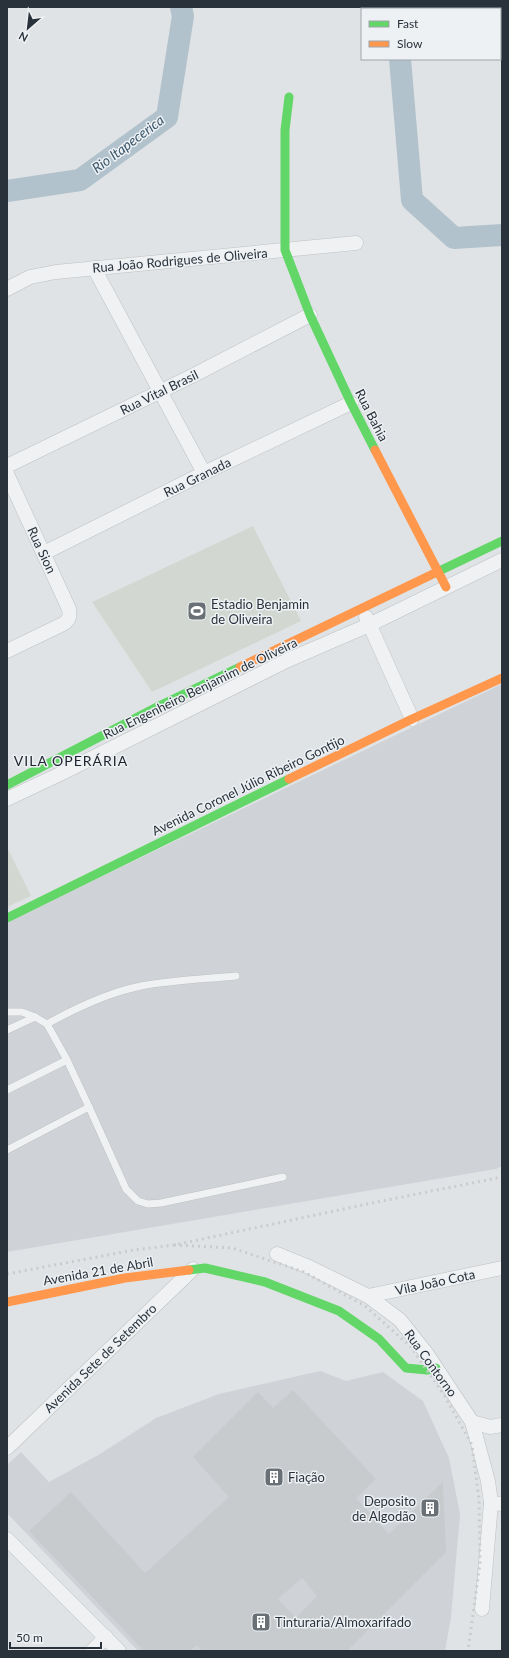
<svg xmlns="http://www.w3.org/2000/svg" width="509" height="1658" viewBox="0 0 509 1658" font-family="Lato,sans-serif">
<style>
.built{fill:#cfd3d7}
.green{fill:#d2d8d1}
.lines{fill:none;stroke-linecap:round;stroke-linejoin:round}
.river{stroke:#b1c2cc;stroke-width:22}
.building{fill:#c8cbcd;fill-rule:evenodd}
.lane-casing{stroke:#bec1c3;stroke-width:8}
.street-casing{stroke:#bec1c3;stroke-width:15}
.lane{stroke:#eff1f2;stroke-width:7}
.street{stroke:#eff1f2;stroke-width:14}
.fast{stroke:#63d668;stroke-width:9}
.slow{stroke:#ff974d;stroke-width:9}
.rail{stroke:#c9cbcc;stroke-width:3;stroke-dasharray:2 4;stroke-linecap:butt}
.labels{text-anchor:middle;stroke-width:3;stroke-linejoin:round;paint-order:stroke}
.street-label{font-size:13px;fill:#29323b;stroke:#eef1f4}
.poi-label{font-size:13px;fill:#29323b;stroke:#eef1f4;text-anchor:start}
.water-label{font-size:14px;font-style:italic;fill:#38556a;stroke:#eef1f4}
.neighbourhood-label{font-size:14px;letter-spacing:1px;fill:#1c232c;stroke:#eef1f4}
</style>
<rect width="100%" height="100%" fill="#e0e3e5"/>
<g class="built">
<path d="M502,684v482l-6,3 -489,83v-330z"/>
<path d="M320,1371l26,10 37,-9 40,29 26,57 11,56 -9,104 -6,33h-307l-131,-138v-48l14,-13 28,30 51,-28 56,-36 63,-24z"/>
</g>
<g class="green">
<path d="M253,526l48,95 -149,71 -60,-90z"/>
<path d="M7,847l24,49 -24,11z"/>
</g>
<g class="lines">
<g class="river">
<path d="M400,9v-2"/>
<path d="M400,59l12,141 42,38 48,-3"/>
<path d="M7,191l73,-11 87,-63 16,-101 -2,-9"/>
</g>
</g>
<path class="building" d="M293,1390l83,89 -20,19 33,36 54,-52 3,70 -99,99h-145l-5,-6 -7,6h-46l-115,-120 42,-39 74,81 84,-76 -36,-40 65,-65 15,16zM302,1578l15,18 -21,22 -18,-19z"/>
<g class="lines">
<defs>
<g id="lane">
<path d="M7,1012h15l13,5 12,7 20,36 22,47 -82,43"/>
<path d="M47,1024c27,-15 64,-32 94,-38 32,-6 64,-7 95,-10"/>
<path d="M7,1030l28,-13"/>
<path d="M7,1090l60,-30"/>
<path d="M89,1107l37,82 12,12 10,3 13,-1 122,-26"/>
</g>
<g id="street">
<path d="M94,268l110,205"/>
<path d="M7,289l23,-12 26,-5 300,-29"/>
<path d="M7,466l185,-90 118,-61"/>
<path d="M7,474l62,135c1,7 1,11 -6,15l-56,27"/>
<path d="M44,553l160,-80 147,-70"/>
<path d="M366,617l46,102"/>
<path d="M7,799l53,-25 228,-114 81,-35 133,-65"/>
<path d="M277,1254l32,13 59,29 32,24 27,34 45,68 16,59 3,22 11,1"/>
<path d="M368,1296l134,-28"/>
<path d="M472,1422l18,5 12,-2"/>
<path d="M7,1448l186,-179"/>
<path d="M7,1539l112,112"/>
<path d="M482,1609l9,-106"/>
<path d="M92,1651l14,-14"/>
</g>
</defs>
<use href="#lane" class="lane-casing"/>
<use href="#street" class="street-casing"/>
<use href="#lane" class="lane"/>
<use href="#street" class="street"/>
<g class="fast">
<path d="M289,97l-4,33v120l25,65 41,88 24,47"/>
<path d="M435,573l67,-32"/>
<path d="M7,785l150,-78 83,-40"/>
<path d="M7,918l282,-139"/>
<path d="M189,1270l16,-2 60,14 74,29 40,28 27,29 21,2 9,-2"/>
</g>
<g class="slow">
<path d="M375,450l71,137"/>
<path d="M240,667l195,-94"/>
<path d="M289,779l123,-60 90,-41"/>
<path d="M7,1302l118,-24 64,-8"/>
</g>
<g class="rail">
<path d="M174,1245l58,3 72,24 61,34 46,41 32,46 29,52 7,54 1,64 -12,88"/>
<path d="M7,1274l127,-24 40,-5 198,-42 130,-26"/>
</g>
</g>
<defs>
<symbol id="stadium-square" viewBox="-11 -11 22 22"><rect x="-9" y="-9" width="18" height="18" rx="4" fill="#697076" stroke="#eef1f4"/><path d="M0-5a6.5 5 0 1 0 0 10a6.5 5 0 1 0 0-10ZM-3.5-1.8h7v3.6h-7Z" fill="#fff"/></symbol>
<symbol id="building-square" viewBox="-11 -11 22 22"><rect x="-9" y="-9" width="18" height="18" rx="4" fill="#697076" stroke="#eef1f4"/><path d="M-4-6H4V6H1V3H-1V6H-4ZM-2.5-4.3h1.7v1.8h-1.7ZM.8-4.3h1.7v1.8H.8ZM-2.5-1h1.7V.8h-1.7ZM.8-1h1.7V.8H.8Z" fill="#fff"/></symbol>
</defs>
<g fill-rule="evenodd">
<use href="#stadium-square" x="186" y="600" width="22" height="22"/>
<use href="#building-square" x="263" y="1466" width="22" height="22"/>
<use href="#building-square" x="419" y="1497" width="22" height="22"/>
<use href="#building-square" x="250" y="1611" width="22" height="22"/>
</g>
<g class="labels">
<g class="street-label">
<text transform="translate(180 260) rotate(-5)" y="5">Rua João Rodrigues de Oliveira</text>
<text transform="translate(159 392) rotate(-26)" y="5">Rua Vital Brasil</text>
<text transform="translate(372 415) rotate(63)" y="5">Rua Bahia</text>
<text transform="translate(197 477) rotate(-26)" y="5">Rua Granada</text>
<text transform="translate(42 550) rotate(65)" y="5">Rua Sion</text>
<text transform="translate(200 688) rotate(-26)" y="5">Rua Engenheiro Benjamim de Oliveira</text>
<text transform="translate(248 785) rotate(-26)" y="5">Avenida Coronel Júlio Ribeiro Gontijo</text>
<text transform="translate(98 1271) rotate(-10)" y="5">Avenida 21 de Abril</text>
<text transform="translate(435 1282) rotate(-12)" y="5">Vila João Cota</text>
<text transform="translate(100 1358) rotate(-44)" y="5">Avenida Sete de Setembro</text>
<text transform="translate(431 1363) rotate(54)" y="5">Rua Contorno</text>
</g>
<g class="poi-label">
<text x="211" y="609">Estadio Benjamin<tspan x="211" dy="15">de Oliveira</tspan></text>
<text x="288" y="1482">Fiação</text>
<text x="416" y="1506" text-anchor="end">Deposito<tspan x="416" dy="15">de Algodão</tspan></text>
<text x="275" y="1627">Tinturaria/Almoxarifado</text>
</g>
<g class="water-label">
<text transform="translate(128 144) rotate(-37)" y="5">Rio Itapecerica</text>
</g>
<g class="neighbourhood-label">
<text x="71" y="766">VILA OPERÁRIA</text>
</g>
</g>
<rect width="509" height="1658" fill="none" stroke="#29323b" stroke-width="16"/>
<rect x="361" y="8" width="140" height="52" fill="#eef1f4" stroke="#9fa5aa"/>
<rect x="369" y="21" width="20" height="6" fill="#63d668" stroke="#9fa5aa"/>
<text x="397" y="28" font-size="12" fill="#29323b">Fast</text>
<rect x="369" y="41" width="20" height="6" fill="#ff974d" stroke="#9fa5aa"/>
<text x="397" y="48" font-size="12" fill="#29323b">Slow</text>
<g transform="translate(28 28) rotate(208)" stroke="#eef1f4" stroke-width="3" paint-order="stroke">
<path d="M0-3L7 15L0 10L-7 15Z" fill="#29323b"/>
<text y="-6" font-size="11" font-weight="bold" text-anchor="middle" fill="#29323b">N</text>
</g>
<path d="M10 1642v6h91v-6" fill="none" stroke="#29323b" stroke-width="2"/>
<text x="16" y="1642" font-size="12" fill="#29323b" stroke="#eef1f4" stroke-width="3" paint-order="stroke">50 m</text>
</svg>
